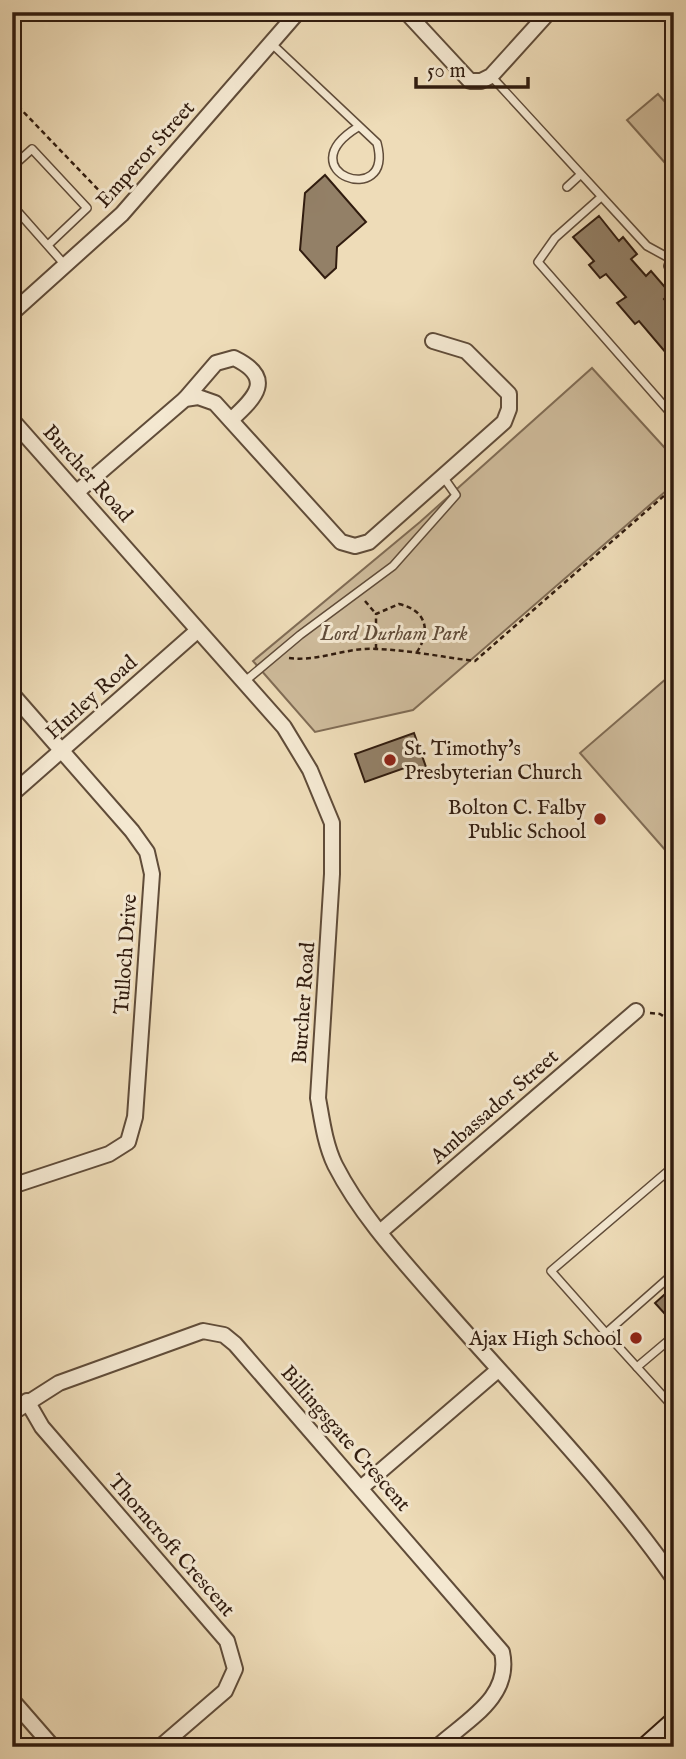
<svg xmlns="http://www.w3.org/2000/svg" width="686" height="1759" viewBox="0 0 686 1759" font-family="'IM FELL English',serif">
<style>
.green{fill:#cebb9b;stroke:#806c55;stroke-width:2}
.building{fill:#938067;stroke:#311c0f;stroke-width:2}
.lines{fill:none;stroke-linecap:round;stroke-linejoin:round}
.lane-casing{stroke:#604c39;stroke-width:10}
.street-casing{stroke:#604c39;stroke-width:18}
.secondary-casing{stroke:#311c0f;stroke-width:23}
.path{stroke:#311c0f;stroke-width:2.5;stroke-dasharray:5 3.5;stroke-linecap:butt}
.lane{stroke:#f4e8d1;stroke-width:7}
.street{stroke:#f4e8d1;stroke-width:14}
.secondary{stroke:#f4e8d1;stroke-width:19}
.poi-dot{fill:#8f2418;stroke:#f4e8d1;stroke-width:2.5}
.labels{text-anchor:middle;stroke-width:6;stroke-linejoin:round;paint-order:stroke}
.street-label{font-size:21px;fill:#311c0f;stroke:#f4e8d1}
.park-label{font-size:21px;font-style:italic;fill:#604c39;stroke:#f4e8d1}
.poi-label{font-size:21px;fill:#311c0f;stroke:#f4e8d1;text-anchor:end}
</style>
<rect width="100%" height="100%" fill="#eedcb8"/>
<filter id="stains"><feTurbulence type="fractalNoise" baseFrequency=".00286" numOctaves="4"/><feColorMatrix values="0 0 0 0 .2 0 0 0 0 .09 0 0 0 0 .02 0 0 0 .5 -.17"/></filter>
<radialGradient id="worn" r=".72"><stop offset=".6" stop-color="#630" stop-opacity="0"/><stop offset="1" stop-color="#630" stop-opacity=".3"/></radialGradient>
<g class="green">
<path d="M658,94l16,18v61l-47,-53z"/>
<path d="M592,368l82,90v26l-261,226 -98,22 -62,-71 167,-139z"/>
<path d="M674,672v188l-94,-107z"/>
</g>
<g class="building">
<path d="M325,175l41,47 -29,25 -1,21 -11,10 -25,-28 5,-57z"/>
<path d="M599,216l20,25 4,-4 14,17 -6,5 15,17 5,-5 19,22 -6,6 10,12v37l-7,6 -28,-33 -4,3 -18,-21 9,-6 -20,-23 -6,4 -11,-13 5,-4 -21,-24z"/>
<path d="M414,733l12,34 -15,5 -1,-6 -45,16 -10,-28z"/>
<path d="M674,1286v38l-19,-21z"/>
</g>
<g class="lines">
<defs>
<g id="lane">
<path d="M272,44l105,99c18,67 -92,29 -19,-16"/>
<path d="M491,76l156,170 22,12"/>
<path d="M12,167l20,-18 55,59 -39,37"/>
<path d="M567,187l13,-12"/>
<path d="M600,198l-45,40 -17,24 136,155"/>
<path d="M12,205l53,60"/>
<path d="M674,250l-6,16 6,15"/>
<path d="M244,682l56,-47 93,-69 63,-71 -12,-17"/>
<path d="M674,1273l-68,60 68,75"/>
<path d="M606,1333l-55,-62 123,-105"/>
<path d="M637,1367l32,-27"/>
</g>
<g id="street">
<path d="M406,12l64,69h11l10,-5 58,-64"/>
<path d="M12,313l110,-99 176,-202"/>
<path d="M185,399l31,-36 18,-5c41,20 22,39 -3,62"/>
<path d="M12,420l272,307 26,43 22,53v51l-14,224c4,22 7,46 17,67 27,53 70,98 109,143 78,89 162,174 230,271"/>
<path d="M77,492l108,-93 13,-2 17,6 126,139 14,4 14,-4 135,-120 5,-13v-15l-43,-43 -33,-10"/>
<path d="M12,694l120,137 15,21 5,22 -17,243 -7,25 -19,12 -97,32"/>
<path d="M12,794l185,-163"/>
<path d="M380,1232l256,-221"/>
<path d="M27,1401l15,26 185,214 8,28 -10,22 -65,56"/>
<path d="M12,1413l47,-30 144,-52 21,4 11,9 267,308c10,45 -35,68 -65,95"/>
<path d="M362,1487l136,-117"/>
<path d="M12,1700l41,47"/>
</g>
<path id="secondary" d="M646,1747l28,-25"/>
</defs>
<use href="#lane" class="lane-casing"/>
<use href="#street" class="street-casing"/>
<use href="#secondary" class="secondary-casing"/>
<g class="path">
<path d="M674,59l-5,5 5,12"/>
<path d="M12,100l100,104"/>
<path d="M365,601l11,13"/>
<path d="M376,649v-35l23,-10c26,6 33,25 18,48"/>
<path d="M289,658c29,4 58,-11 87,-9 33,1 66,8 99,12l199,-174"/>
<path d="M650,1013l10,1 14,9"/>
</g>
<use href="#lane" class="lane"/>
<use href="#street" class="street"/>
<use href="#secondary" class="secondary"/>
</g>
<g class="poi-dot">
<circle cx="390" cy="760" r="7"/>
<circle cx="600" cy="819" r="7"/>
<circle cx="636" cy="1338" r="7"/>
</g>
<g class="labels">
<g class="street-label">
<text transform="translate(145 154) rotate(-48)" y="7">Emperor Street</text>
<text transform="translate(88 473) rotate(48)" y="7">Burcher Road</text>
<text transform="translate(91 697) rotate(-42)" y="7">Hurley Road</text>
<text transform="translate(125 954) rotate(-86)" y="7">Tulloch Drive</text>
<text transform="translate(303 1003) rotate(-86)" y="7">Burcher Road</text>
<text transform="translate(494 1106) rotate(-41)" y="7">Ambassador Street</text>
<text transform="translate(346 1438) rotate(49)" y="7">Billingsgate Crescent</text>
<text transform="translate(172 1545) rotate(49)" y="7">Thorncroft Crescent</text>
</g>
<g class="park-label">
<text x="394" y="640">Lord Durham Park</text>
</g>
<g class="poi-label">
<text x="404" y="755" text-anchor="start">St. Timothy's<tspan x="404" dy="24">Presbyterian Church</tspan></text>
<text x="586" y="814">Bolton C. Falby<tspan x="586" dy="24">Public School</tspan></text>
<text x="622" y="1345">Ajax High School</text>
</g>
</g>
<rect width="686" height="1759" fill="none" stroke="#eedcb8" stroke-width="42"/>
<rect x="14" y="14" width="658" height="1731" fill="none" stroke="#311c0f" stroke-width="3.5"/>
<rect x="21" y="21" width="644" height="1717" fill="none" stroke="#311c0f" stroke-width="2"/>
<path d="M416 77v10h112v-10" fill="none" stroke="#311c0f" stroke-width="3.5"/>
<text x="427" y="77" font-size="21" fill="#311c0f" stroke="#f4e8d1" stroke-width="5" paint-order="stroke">50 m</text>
<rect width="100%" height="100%" filter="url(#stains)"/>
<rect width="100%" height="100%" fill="url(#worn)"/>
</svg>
